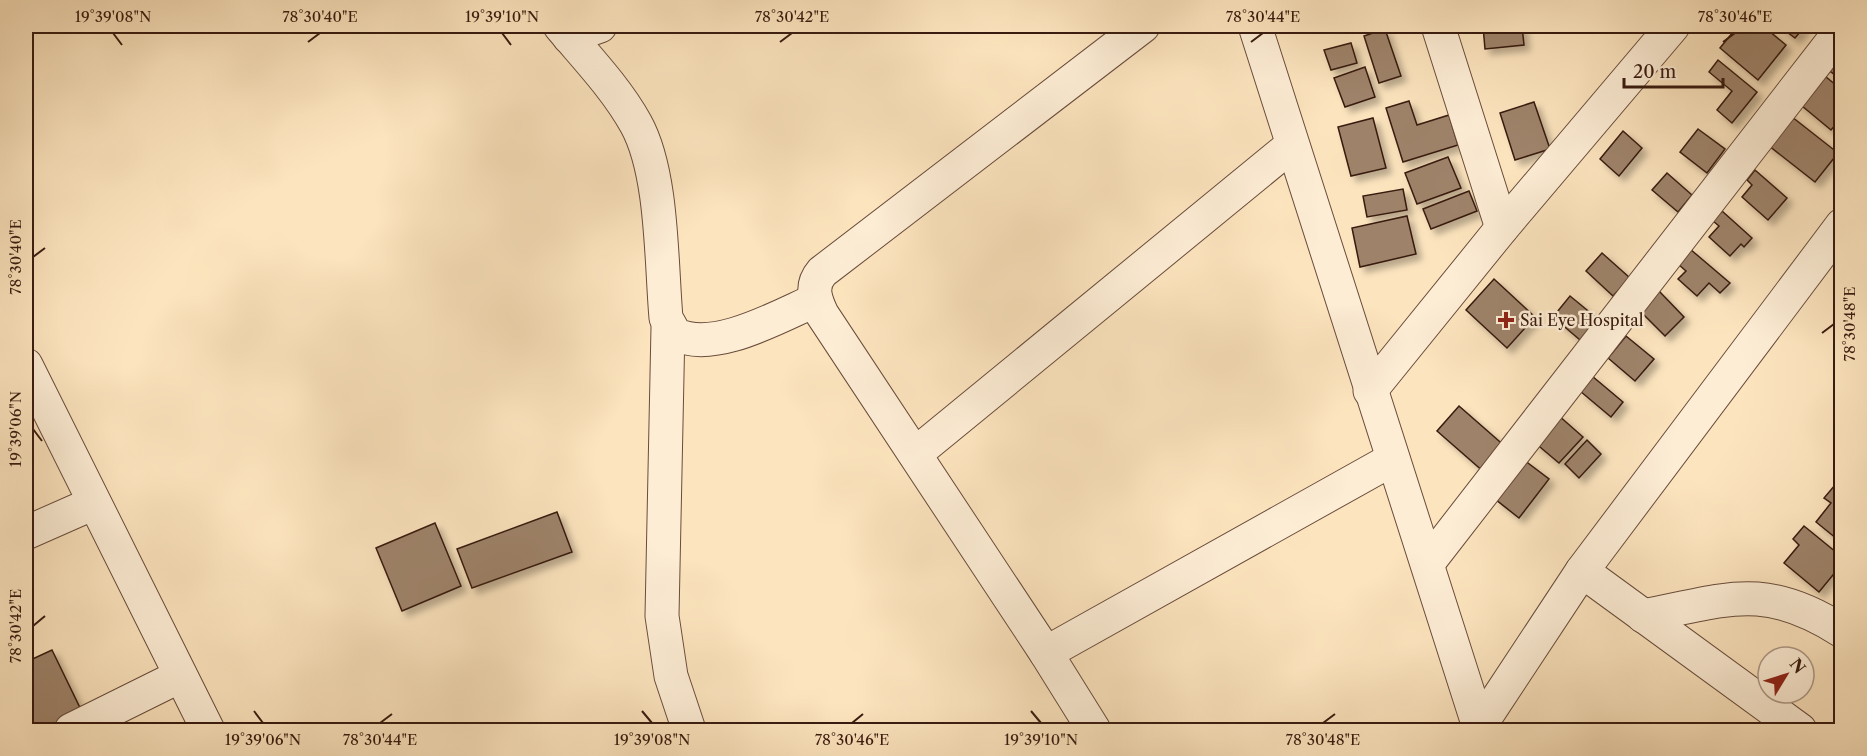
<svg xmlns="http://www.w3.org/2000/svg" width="1867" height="756" font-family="'Libre Caslon Text',serif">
	<defs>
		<filter id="shadow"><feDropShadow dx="5.5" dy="5.5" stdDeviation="3" flood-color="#0004"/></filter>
	</defs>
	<rect width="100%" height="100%" fill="#fce4be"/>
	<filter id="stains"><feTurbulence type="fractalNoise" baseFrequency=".00333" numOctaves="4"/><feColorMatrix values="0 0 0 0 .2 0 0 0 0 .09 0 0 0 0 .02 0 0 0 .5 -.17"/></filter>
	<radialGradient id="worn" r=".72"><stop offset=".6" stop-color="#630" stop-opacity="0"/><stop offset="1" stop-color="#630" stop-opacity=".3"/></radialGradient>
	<g fill="#9e836a" stroke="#381a0f" stroke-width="1.5" filter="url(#shadow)">
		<path d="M1483,26H1522L1524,45L1485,49Z"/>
		<path d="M1738,26H1763L1786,45L1758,80L1720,48Z"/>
		<path d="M1779,26H1805L1795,38Z"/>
		<path d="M1385,29L1401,76L1379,83L1364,36Z"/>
		<path d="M1842,42V80L1823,66Z"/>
		<path d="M1351,43L1357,63L1331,70L1324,50Z"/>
		<path d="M1718,60L1757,92L1732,123L1717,110L1732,91L1709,72Z"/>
		<path d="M1365,67L1375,97L1345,107L1334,78Z"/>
		<path d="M1820,72L1842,90V117L1831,130L1796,101Z"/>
		<path d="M1409,101L1417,125L1449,115L1458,145L1403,162L1386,108Z"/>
		<path d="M1534,102L1550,149L1515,160L1500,113Z"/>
		<path d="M1787,113L1838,153L1815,182L1764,142Z"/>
		<path d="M1373,118L1386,168L1351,176L1338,127Z"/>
		<path d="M1698,129L1725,149L1707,173L1680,152Z"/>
		<path d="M1623,131L1642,148L1619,176L1600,159Z"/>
		<path d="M1448,157L1461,188L1417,204L1405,173Z"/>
		<path d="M1755,170L1787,198L1768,220L1742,197L1752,185L1747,180Z"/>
		<path d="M1667,173L1692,195L1678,212L1652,190Z"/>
		<path d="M1403,189L1407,210L1367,217L1363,196Z"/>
		<path d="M1469,191L1477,211L1431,229L1423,209Z"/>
		<path d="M1722,211L1752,238L1744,247L1741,244L1730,256L1709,237L1719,226L1713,221Z"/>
		<path d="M1407,216L1416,254L1360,267L1352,228Z"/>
		<path d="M1690,249L1730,283L1720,293L1709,283L1697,296L1678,279L1686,271L1678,264Z"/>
		<path d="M1602,253L1630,278L1613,296L1586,271Z"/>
		<path d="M1494,279L1535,317L1507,348L1466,310Z"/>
		<path d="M1659,291L1684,317L1665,336L1639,310Z"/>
		<path d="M1570,296L1598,319L1580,340L1553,317Z"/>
		<path d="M1626,336L1654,359L1635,381L1608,358Z"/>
		<path d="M1592,376L1623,402L1611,417L1580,391Z"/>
		<path d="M1459,406L1507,448L1485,473L1437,431Z"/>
		<path d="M1558,415L1583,437L1559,463L1534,442Z"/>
		<path d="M1587,440L1601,454L1579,478L1565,464Z"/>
		<path d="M1524,460L1549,479L1519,518L1495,499Z"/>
		<path d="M1835,485L1842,490V543L1816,522L1831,503L1824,498Z"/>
		<path d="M557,512L572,552L472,588L457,549Z"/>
		<path d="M435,523L461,586L402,611L376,548Z"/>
		<path d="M1804,526L1842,557V564L1819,592L1784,563L1799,545L1793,539Z"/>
		<path d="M52,650L83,714L48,730H33L26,715V662Z"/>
	</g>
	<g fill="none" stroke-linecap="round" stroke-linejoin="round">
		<g stroke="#694c3b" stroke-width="35">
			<g id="minor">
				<path d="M560,26C586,57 616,88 636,124C663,173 661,261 666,318L675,334C714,354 779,316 816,300"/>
				<path d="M1255,26L1479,727"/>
				<path d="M1438,26L1502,228"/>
				<path d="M569,37L600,26"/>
				<path d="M668,327L662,616L671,676L689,730"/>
				<path d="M26,365L208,730"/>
				<path d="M1370,391L1502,228L1673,26"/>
				<path d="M915,454L1292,145"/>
				<path d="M26,533L94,503"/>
				<path d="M1428,563L1842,29"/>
				<path d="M1582,571L1800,730"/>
				<path d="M1643,616C1727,600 1764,581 1842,631"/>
				<path d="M1046,653L1393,459"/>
				<path d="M1479,727L1582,571L1842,225"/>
				<path d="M71,730L180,676"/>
				<path d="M1094,730L1046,653L822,314C815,299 810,286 822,272L1143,26"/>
			</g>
		</g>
		<use href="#minor" stroke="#fdedd5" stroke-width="33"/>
	</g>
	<path fill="none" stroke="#381a0f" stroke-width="2" d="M113,33L122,45M502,33L511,45M308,42L320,33M780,42L792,33M1251,42L1263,33M1723,42L1735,33M33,257L45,248M1822,333L1834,324M33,429L42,441M33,626L45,616M254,711L263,723M642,711L652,723M1031,711L1041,723M380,723L392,714M852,723L863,714M1323,723L1335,714"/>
	<path fill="#8f2418" stroke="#fdedd5" stroke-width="2" d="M1503 311h6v6h6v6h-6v6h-6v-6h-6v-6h6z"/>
	<g text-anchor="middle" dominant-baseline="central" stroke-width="5" stroke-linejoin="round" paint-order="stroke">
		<g font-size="16" fill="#381a0f" stroke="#fdedd5" text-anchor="start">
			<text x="1520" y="320">Sai Eye Hospital</text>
		</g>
	</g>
	<rect width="1867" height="756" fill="none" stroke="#fce4be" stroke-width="66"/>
	<g transform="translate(1786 675) rotate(52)"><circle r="28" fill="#fdedd5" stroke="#ae9986" stroke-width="1.5"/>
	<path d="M0-4.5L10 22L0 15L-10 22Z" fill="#8f2418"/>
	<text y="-9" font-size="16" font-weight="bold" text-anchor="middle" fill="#381a0f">N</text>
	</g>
	<path d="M1624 78v9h99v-9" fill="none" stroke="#381a0f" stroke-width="3"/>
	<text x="1633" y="78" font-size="18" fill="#381a0f" stroke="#fdedd5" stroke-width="4.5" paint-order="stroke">20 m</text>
	<rect x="33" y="33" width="1801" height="690" fill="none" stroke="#381a0f" stroke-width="2"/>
	<g font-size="15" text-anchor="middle" fill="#381a0f">
		<text x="113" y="22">19°39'08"N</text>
		<text x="320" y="22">78°30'40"E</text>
		<text x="502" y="22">19°39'10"N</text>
		<text x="792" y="22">78°30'42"E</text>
		<text x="1263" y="22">78°30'44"E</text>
		<text x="1735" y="22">78°30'46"E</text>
		<text transform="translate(16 257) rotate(-90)" y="5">78°30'40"E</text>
		<text transform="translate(1850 324) rotate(-90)" y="5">78°30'48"E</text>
		<text transform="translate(16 429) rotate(-90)" y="5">19°39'06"N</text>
		<text transform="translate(16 626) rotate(-90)" y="5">78°30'42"E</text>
		<text x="263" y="745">19°39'06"N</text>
		<text x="380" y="745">78°30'44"E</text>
		<text x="652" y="745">19°39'08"N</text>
		<text x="852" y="745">78°30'46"E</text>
		<text x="1041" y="745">19°39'10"N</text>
		<text x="1323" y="745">78°30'48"E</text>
	</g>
	<rect width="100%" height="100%" filter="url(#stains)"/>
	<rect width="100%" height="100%" fill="url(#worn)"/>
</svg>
